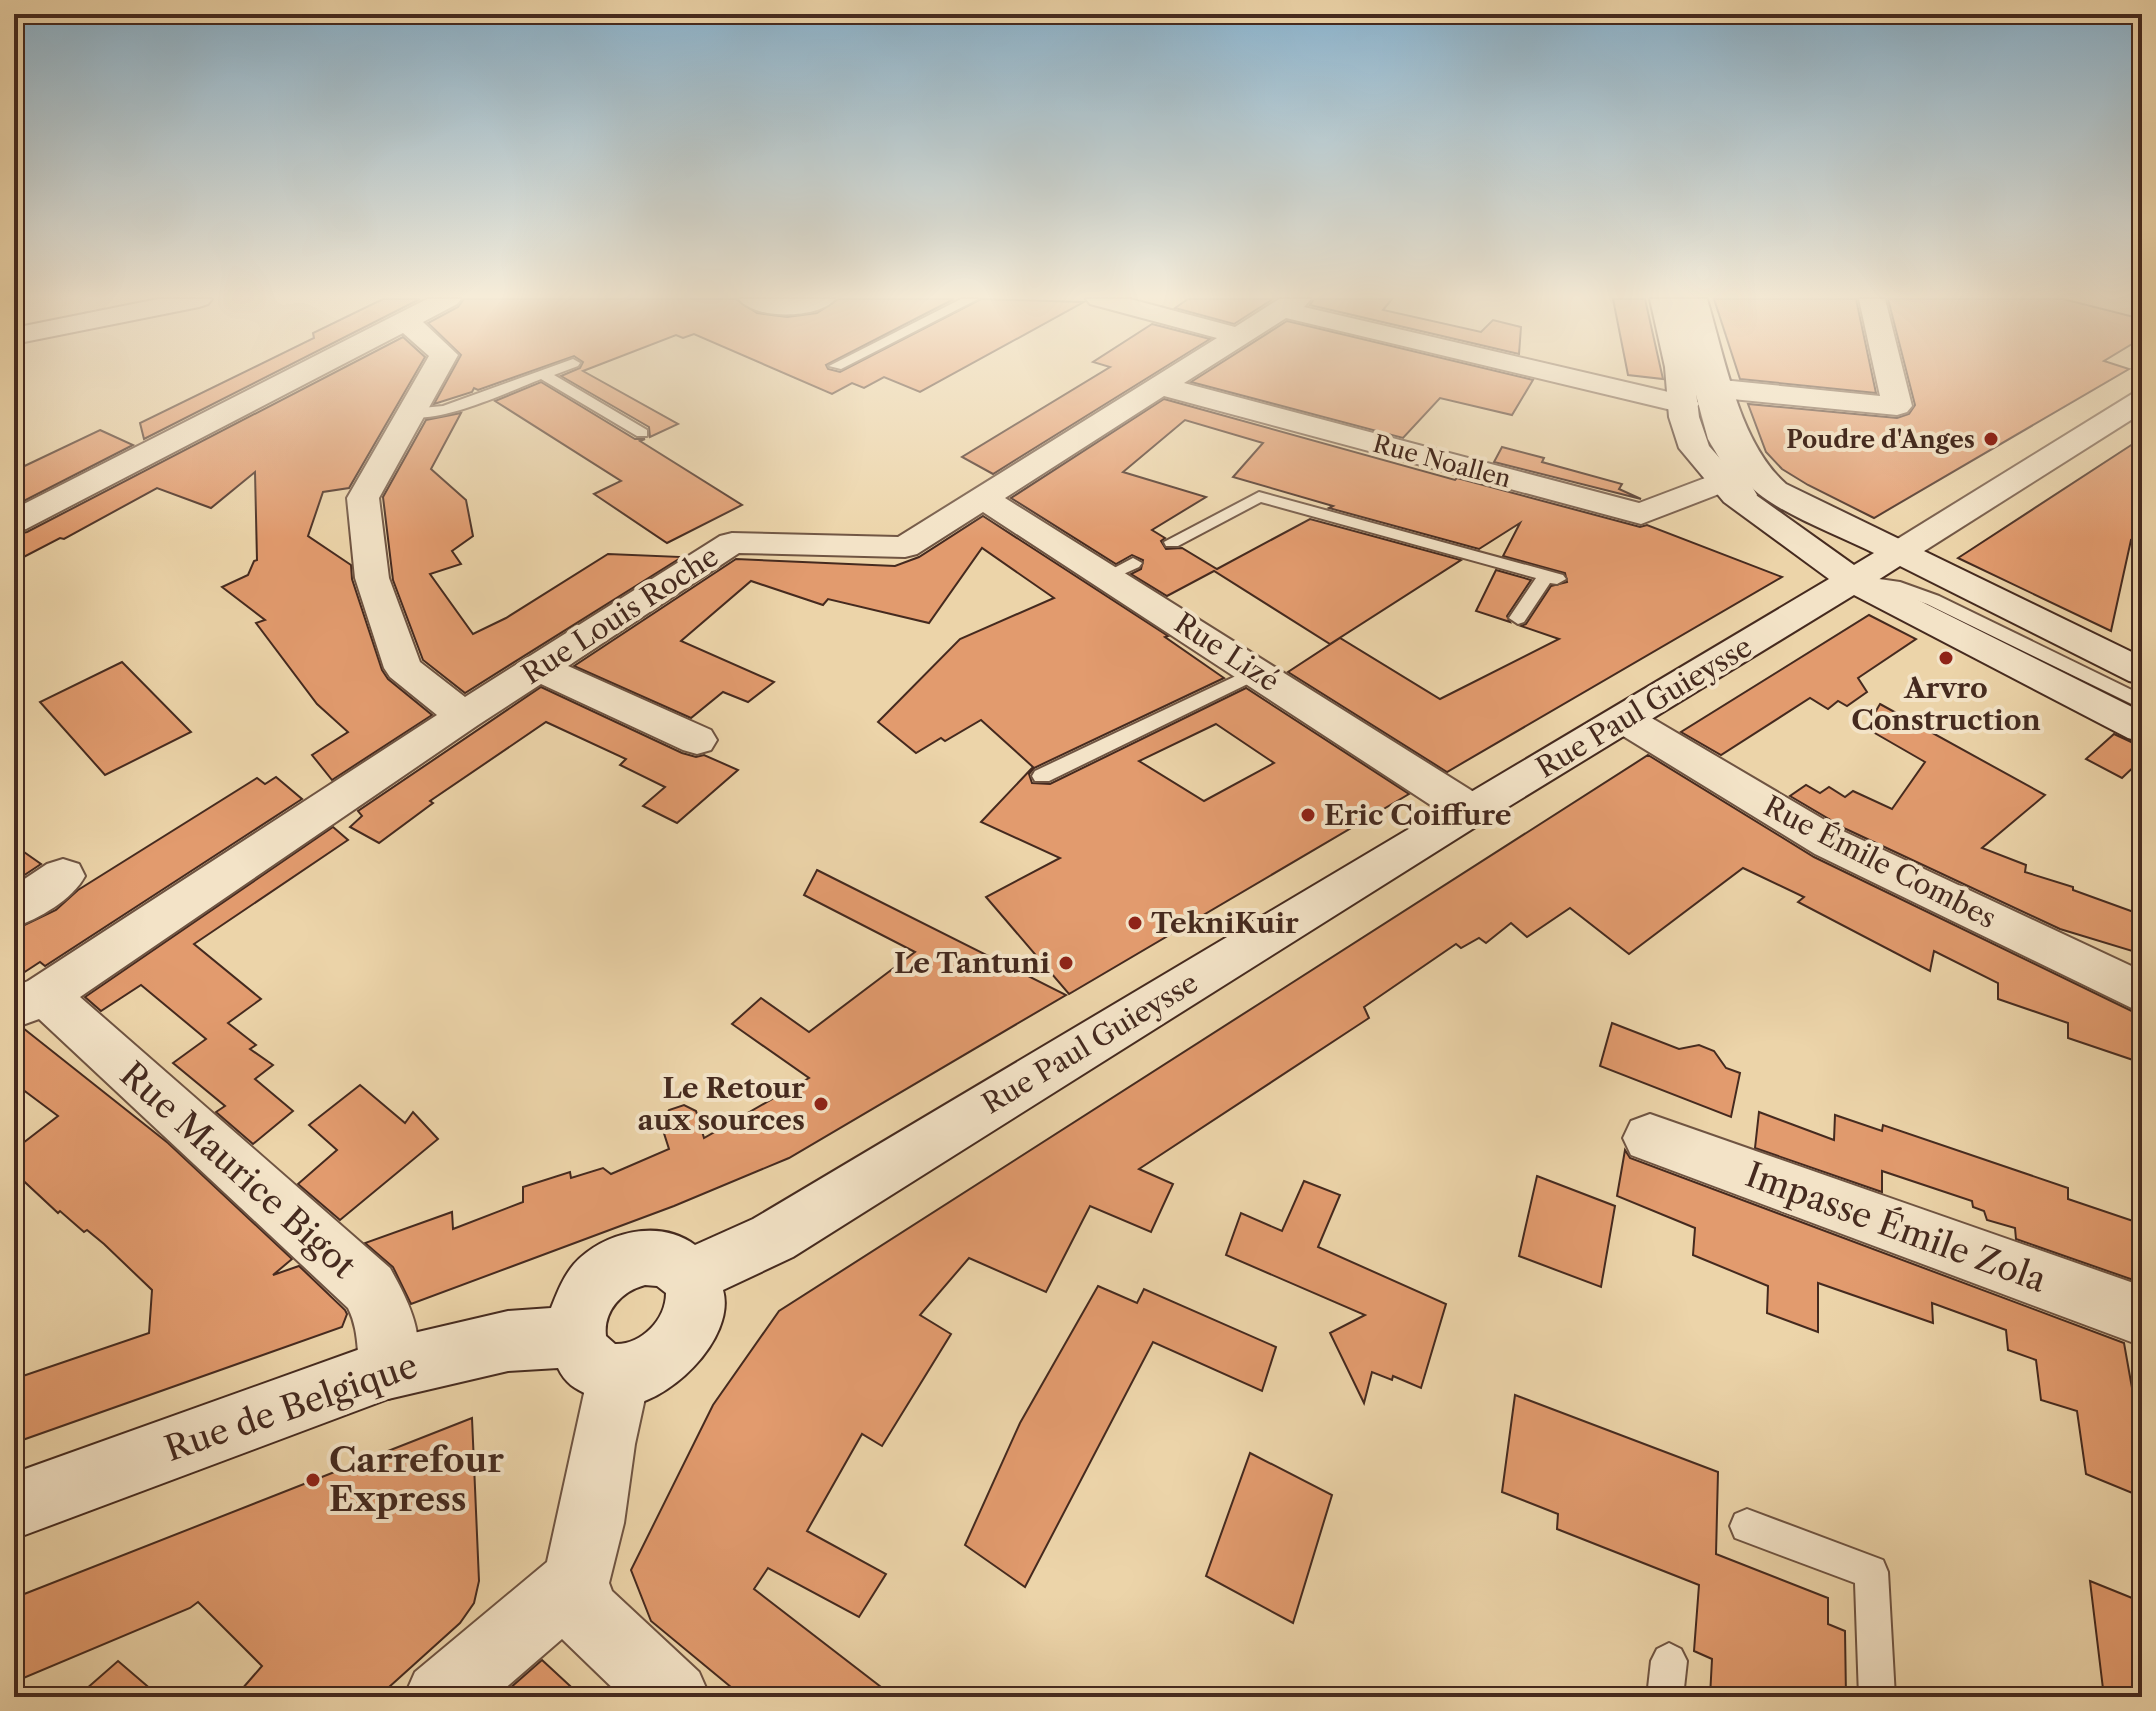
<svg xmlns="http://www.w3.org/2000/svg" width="2156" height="1711" font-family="'Libre Caslon Text',serif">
	<rect width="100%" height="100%" fill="#ecd4a9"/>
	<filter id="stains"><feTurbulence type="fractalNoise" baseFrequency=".0025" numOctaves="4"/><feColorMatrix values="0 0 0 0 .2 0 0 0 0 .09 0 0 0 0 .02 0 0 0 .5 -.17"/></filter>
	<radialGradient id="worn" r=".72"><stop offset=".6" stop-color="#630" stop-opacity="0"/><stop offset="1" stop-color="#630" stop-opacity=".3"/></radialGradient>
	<g fill="#e29b6e" stroke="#452a1f" stroke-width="2" fill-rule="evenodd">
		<path d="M383,299H420L144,439L140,423L314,338L313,333Z"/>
		<path d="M464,299H736L757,313L787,317L817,313L838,299H954L826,365L828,369L840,372L981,299L1084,302L920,392L884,377L864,388L852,383L832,394L694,334L683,338L676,335L583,371L678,424L650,437L649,427L561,376L580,368L583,362L574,356L478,390L474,388L472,392L434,404L461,355L428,323L458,307Z"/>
		<path d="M1188,299H1273L1234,324L1175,308Z"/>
		<path d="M1314,299H1392L1383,310L1481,332L1493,320L1521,327L1519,354L1310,305Z"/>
		<path d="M1613,299H1645L1663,379L1628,375Z"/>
		<path d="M1714,299H1856L1876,393L1740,379Z"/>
		<path d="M1888,299H2063L2142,319V338L2104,361L2129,369L1874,518L1808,485L1782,469L1766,452L1748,404L1897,418L1909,414L1915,405Z"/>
		<path d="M1287,321L1533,380L1512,415L1440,398L1403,438L1191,382Z"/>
		<path d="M1152,324L1210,339L993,474L962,457L1110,367L1093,362Z"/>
		<path d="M403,337L425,357L349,488L323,492L308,536L351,565L352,579L382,670L388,679L432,715L332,780L312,755L348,732L317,704L256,623L265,620L222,587L248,575L254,561L257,560L255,472L211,508L157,488L64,539L60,538L14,562V535L27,532Z"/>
		<path d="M541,382L635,439H645L640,441L742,505L667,543L594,494L621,481L495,401Z"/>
		<path d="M1164,399L1455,480L1457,478L1640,527L1647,525L1782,577L1447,772L1288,672L1340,638L1440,699L1559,639L1521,626L1526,624L1551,586L1567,582L1565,573L1503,556L1520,523L1479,549L1329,508L1333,506L1233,477L1263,443L1185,420L1123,472L1206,497L1152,530L1165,538L1161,541L1166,549L1182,548L1217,569L1310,519L1461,560L1330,644L1214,571L1167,596L1131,574L1141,569L1143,560L1132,555L1116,564L1011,498Z"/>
		<path d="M461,413L431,469L466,500L473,536L452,551L461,564L430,574L473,634L506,618L608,554L682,557L465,693L423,660L393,580L383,497L426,420Z"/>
		<path d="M100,430L133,445L14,506V471Z"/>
		<path d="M2142,438V543L2131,540L2111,631L1958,558Z"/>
		<path d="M1502,447L1544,458L1542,462L1622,484L1619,489L1641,499L1494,462Z"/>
		<path d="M983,516L1168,636L1165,637L1224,678L1034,768L1029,774L1032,783L1050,784L1246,688L1409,794L1069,994L986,897L1060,858L981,822L1033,767L981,720L945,741L941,738L916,753L878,722L960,639L1054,598L982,548L929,623L828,599L823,605L751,581L681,641L774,682L748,702L723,692L691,718L574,666L736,559L895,566L919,557ZM1216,724L1274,763L1204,801L1139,761Z"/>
		<path d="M1496,570L1531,580L1507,616L1510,622L1476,611Z"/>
		<path d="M1869,615L1916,639L1858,678L1867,692L1847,706L1838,701L1828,709L1810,698L1721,755L1681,732Z"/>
		<path d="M122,662L191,732L105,775L40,702Z"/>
		<path d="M541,687L682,753L696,757L704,755L738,770L677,823L643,806L665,787L620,765L626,759L546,722L430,801L433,803L379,843L350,827L362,816L358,811Z"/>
		<path d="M1880,704L2045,795L1982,848L2026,865L2025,872L2073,887V890L2142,915V954L2060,929L1846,829L1790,796L1806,785L1820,793L1829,787L1845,797L1853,791L1892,809L1925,762L1866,728Z"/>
		<path d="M2114,734L2142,747V759L2122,778L2086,759Z"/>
		<path d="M1648,755L1814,857L2142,1016V1063L2068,1038V1023L1998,999V983L1934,951L1930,971L1798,902L1804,897L1743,868L1629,954L1570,908L1527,937L1511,923L1486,943L1479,938L1461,948L1456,944L1364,1007L1369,1018L1139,1169L1173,1184L1151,1232L1090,1206L1046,1292L969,1258L920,1315L951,1334L882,1446L862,1434L807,1531L886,1574L859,1617L768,1568L754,1589L894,1697H743L651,1621L631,1570L713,1405L779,1311Z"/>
		<path d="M276,777L302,799L45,966L40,962L14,979V930L56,910L78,890L257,778L265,784Z"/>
		<path d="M333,827L348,840L194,944L261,999L228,1023L256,1045L250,1049L273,1065L255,1079L293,1111L253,1144L216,1112L225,1106L173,1063L206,1039L141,985L101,1011L85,997Z"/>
		<path d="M14,845L41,864L14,882Z"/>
		<path d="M817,870L1066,995L789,1158L674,1206L411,1304L393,1267L365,1243L452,1212L453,1229L523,1202V1187L570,1172L571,1178L603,1168L611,1174L669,1149L661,1124L669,1110L684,1105L696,1111L704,1138L809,1078L732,1024L761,998L809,1032L915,952L804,895Z"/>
		<path d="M1612,1023L1679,1049L1699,1045L1714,1051L1726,1068L1740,1073L1731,1117L1600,1066Z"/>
		<path d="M23,1028L168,1143L292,1259L273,1275L299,1266L345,1310L347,1314L342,1327L14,1443V1379L149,1333L152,1290L104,1244L87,1230L84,1232L60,1211L58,1213L14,1172V1150L58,1116L14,1083V1031Z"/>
		<path d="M360,1085L405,1123L413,1112L438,1139L340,1220L298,1184L337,1150L309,1125Z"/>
		<path d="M1759,1112L1834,1140L1835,1115L1882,1131L1883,1125L2068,1188V1199L2142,1224V1283L2016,1239L2015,1228L1987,1220L1984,1211L1973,1207L1972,1201L1882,1171V1192L1755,1148Z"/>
		<path d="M1625,1150L1630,1158L2124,1343L2142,1444V1497L2086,1474L2077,1411L2041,1400L2036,1360L2008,1350L2006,1330L1932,1303L1933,1323L1818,1283V1332L1767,1313L1768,1286L1693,1255L1695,1228L1617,1196Z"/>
		<path d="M1537,1176L1615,1206L1601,1287L1519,1256Z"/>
		<path d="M1304,1181L1340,1195L1318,1247L1446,1304L1421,1388L1393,1376L1392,1380L1372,1372L1364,1403L1330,1333L1365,1315L1226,1255L1241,1213L1282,1231Z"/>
		<path d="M1098,1286L1137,1303L1144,1289L1276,1347L1262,1391L1153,1342L1025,1587L965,1545L1020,1423Z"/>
		<path d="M1515,1395L1718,1472L1716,1554L1828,1598V1624L1845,1631L1846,1697H1710L1712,1659L1694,1651L1699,1585L1557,1529L1558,1514L1502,1492Z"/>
		<path d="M472,1418L479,1581L474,1603L460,1623L378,1697H235L262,1666L198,1602L190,1608L14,1682V1598Z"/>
		<path d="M1250,1453L1332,1495L1293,1623L1206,1576Z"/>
		<path d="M2090,1581L2142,1602V1697H2104Z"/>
		<path d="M542,1660L582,1697H500Z"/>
		<path d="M118,1661L160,1697H77Z"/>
	</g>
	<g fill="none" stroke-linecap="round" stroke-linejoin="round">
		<g stroke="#6f5442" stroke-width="4">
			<g id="lane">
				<path d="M961,299H978L841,369L829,366Z"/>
				<path d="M1670,299H1683L1724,439L1757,495L1755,498H1743L1708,439Z"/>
				<path d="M573,359L580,363L578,366L554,375L647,430V436H637L541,379C515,389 426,431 404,413L411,409L443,406Z"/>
				<path d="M1259,492L1563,575L1566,579L1557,584L1550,583L1524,622L1518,624L1509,618L1536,578L1261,502L1178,546H1166L1164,542Z"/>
				<path d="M1133,558L1142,563L1139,567L1108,581L1099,576Z"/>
				<path d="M1858,576L1900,582L1939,596L2142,695V709L1927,604L1891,591L1852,585L1849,581Z"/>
				<path d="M1257,666L1264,668L1266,672L1264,676L1049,781H1035L1032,776L1035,771Z"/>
				<path d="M1747,1509L1883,1560L1888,1572L1895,1697H1859L1855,1583L1735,1538L1730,1526L1735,1514Z"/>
				<path d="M1669,1643L1681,1649L1687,1661L1683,1697H1647L1651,1661L1657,1649Z"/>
			</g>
		</g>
		<g stroke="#6f5442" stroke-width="4">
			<g id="street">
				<path d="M158,299H212L208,304L199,307L14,344V328Z"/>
				<path d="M427,299H461L457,304L423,322L458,355L379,498L389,578L420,662L465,697L720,536L732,533L898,537L1217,338L1090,304L1086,299H1130L1235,327L1279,299H1311L1304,307L1694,398L1699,404L1694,410L1684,413L1286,318L1184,383L1639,503L1721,472L1732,475L1737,482L1732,489L1641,524L1164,396L1005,498L1485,799L1491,810L1485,821L1470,825L1455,821L983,512L917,554L905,557L739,553L568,666L711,730L717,740L711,750L697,754L683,750L541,684L478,725L80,997L390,1268C413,1309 429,1344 410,1391L388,1399L366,1391C354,1360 362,1336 348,1308L39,1019L14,1028V987L28,981L437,715L390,677L384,668L355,578L347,498L429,356L403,333L26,529L14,532V509Z"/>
				<path d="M739,299H835C820,319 754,320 739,299Z"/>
				<path d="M1859,299H1885L1912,406L1907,412L1897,415L1722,398L1712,395L1708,389L1712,383L1722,380L1880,396Z"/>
				<path d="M2142,391V413L1910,560L1898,563L1886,560L1881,553L1886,546L2132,394Z"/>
				<path d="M1624,706L1638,710L1845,832L2142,971V1013L1815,854L1610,728L1604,719L1610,710Z"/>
				<path d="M63,859L79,864L85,876C73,899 39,919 14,927V886L47,864Z"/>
				<path d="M1650,1114L2142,1286V1346L1631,1155L1623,1138L1631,1121Z"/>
				<path d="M619,1344L641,1353L650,1375L635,1444L624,1523L609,1583L612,1591L699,1672L710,1697H622L562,1639L495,1697H404L415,1672L547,1562L588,1375L597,1353Z"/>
			</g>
		</g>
		<g stroke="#452a1f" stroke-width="4">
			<path id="secondary" d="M1650,299H1676L1693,367L1699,417L1709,446L1746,488L1854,565L1874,553C1840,536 1792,518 1763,497C1715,463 1697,355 1681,299H1707C1725,358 1739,443 1786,484L2142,657V684L2129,681L1900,566L1878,580L2142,712V742L2128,738L1854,595L1485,821L793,1257L723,1290C737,1338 666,1408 618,1406C609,1405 598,1399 589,1395C575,1389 565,1383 558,1368L508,1371L388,1399L14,1539V1473L388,1339L508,1311L551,1308C557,1293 563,1277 574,1264C603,1232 659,1218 695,1245L753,1219L1829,579L1724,502L1679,448L1669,417L1665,367ZM645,1285L657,1286L666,1293C666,1320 641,1345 615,1344L606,1336C603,1311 622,1291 645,1285Z"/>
		</g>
		<use href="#lane" fill="#f3e3c7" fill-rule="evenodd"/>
		<use href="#street" fill="#f3e3c7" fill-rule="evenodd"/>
		<use href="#secondary" fill="#f3e3c7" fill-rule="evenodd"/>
	</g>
	<linearGradient id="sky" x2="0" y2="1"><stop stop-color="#89b5d2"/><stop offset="0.55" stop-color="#f6ecd8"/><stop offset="1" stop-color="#f6ecd8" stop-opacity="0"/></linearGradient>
	<rect width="2156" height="539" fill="url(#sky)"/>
	<g fill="#8f2418" stroke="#f3e3c7" stroke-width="3">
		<circle cx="1991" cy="439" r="8"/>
		<circle cx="1946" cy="658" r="8"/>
		<circle cx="1308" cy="815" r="8"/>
		<circle cx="1135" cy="923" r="8"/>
		<circle cx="1066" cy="963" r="8"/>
		<circle cx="821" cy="1104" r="8"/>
		<circle cx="313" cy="1480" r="8"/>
	</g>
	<g text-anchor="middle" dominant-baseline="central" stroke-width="8" stroke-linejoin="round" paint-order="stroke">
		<g font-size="24" font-weight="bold" fill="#452a1f" stroke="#f3e3c7" text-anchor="end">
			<text x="1975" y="439">Poudre d'Anges</text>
		</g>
		<g font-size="24" fill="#452a1f" stroke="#f3e3c7">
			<text transform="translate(1442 461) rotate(15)">Rue Noallen</text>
		</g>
		<g font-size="28" fill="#452a1f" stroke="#f3e3c7">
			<text transform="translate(620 615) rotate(-33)">Rue Louis Roche</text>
			<text transform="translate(1227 652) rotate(33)">Rue Lizé</text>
			<text transform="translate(1644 707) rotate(-31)">Rue Paul Guieysse</text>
			<text transform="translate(1880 862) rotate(27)">Rue Émile Combes</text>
			<text transform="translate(1090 1043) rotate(-31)">Rue Paul Guieysse</text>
		</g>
		<g font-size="28" font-weight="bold" fill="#452a1f" stroke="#f3e3c7" text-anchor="start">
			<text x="1946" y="688" text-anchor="middle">Arvro<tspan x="1946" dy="32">Construction</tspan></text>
			<text x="1324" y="815">Eric Coiffure</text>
			<text x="1151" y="923">TekniKuir</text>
			<text x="1050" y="963" text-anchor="end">Le Tantuni</text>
			<text x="805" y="1088" text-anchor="end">Le Retour<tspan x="805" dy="32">aux sources</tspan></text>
		</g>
		<g font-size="34" fill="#452a1f" stroke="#f3e3c7">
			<text transform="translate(238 1170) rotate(42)">Rue Maurice Bigot</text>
			<text transform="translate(1896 1227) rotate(20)">Impasse Émile Zola</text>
			<text transform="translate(291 1407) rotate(-19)">Rue de Belgique</text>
		</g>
		<g font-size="34" font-weight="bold" fill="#452a1f" stroke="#f3e3c7" text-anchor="start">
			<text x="329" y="1460">Carrefour<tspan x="329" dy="39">Express</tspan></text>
		</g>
	</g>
	<rect width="2156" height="1711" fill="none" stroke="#ecd4a9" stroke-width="48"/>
	<rect x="16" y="16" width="2124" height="1679" fill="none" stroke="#452a1f" stroke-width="4"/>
	<rect x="24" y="24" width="2108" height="1663" fill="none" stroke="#452a1f" stroke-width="2"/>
	<rect width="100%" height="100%" filter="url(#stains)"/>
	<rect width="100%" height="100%" fill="url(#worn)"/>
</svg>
